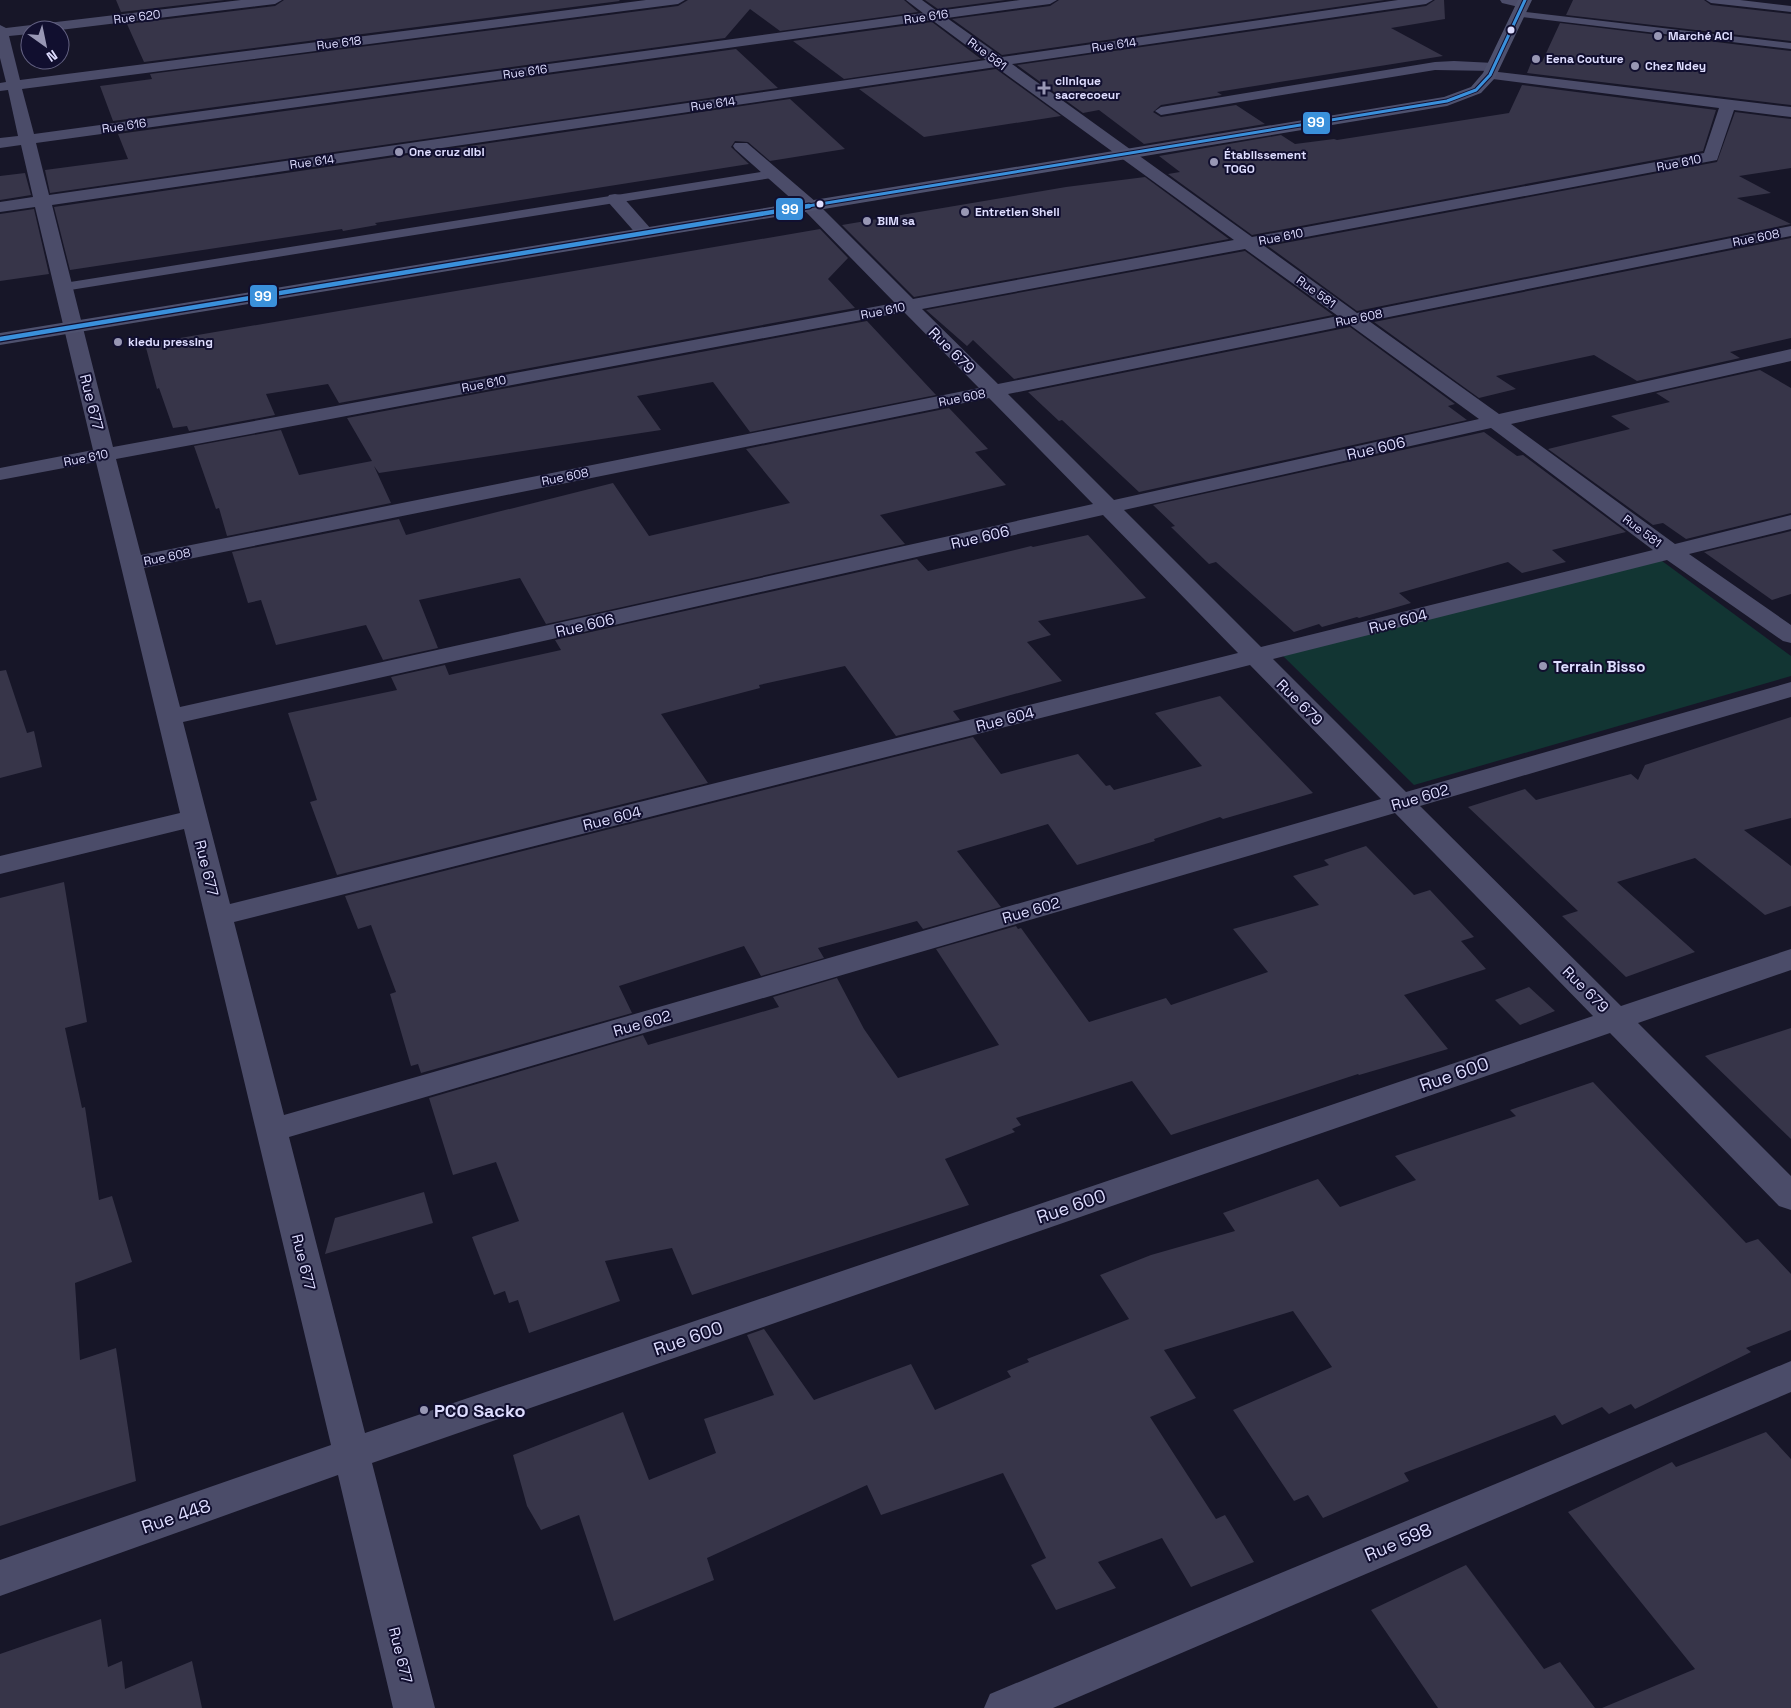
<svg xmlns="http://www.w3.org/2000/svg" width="1791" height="1708" font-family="'Space Grotesk',sans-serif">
	<rect width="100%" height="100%" fill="#171628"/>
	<path fill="#123533" d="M1658,558L1791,656V676L1414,785L1282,655Z"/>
	<g fill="#373549">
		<path d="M116,0H225L121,12Z"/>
		<path d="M284,0H619L620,1L144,62L127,24L275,6Z"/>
		<path d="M688,0H904L918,12L780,31L750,9L725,38L113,121L100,86L152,79L150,74L678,6Z"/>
		<path d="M925,0H1006L938,9Z"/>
		<path d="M1059,0H1385L1002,55L952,19L1050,6Z"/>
		<path d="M1435,0H1444L1445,19L1391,28L1443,56L1217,92L1222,95L1161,105L1153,112L1161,117L1236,105L1265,124L1144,144L1099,110L1083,113L1017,65L1426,6Z"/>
		<path d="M1573,0H1704L1711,5L1791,14V41L1566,15Z"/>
		<path d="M932,22L981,59L844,79L793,41Z"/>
		<path d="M1560,23L1791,51V105L1527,73L1533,58L1542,62Z"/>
		<path d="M736,49L778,88L50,193L45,170L128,159L118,134Z"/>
		<path d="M996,69L1061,116L924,137L859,89Z"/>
		<path d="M1522,85L1716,110L1703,151L1252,235L1168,174L1180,172L1159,156L1281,135L1295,144L1334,139L1337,140L1509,113Z"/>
		<path d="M790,99L845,149L770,161L748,142L735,141L731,147L749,164L375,223L377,225L343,231L342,229L70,270L54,207Z"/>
		<path d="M1735,112L1791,119V168L1739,176L1771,193L1737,198L1791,224L1357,311L1268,246L1717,162Z"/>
		<path d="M25,173L31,195L0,200V176Z"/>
		<path d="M1145,177L1229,239L914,297L842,225L1066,187Z"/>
		<path d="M34,209L49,274L0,281V214Z"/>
		<path d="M820,229L848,258L828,279L855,308L339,403L328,384L266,394L275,415L189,431L187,426L173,428L159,388L157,389L145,344Z"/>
		<path d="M1791,238V338L1730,352L1740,358L1637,381L1594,355L1496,376L1516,389L1479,398L1374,322Z"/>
		<path d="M1245,251L1333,315L1014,379L973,340L967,346L926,310Z"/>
		<path d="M867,321L936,395L750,432L713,382L637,396L661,430L379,473L374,466L391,503L227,536L219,508L216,509L194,446L281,430L299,475L372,461L347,418Z"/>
		<path d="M1350,327L1455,404L1448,406L1467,420L1139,492L1062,420L1059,421L1028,392Z"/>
		<path d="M1760,370L1791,388V513L1686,539L1663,523L1653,525L1548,449L1630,429L1611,416L1670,402L1656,393Z"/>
		<path d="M949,408L988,449L975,452L1006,485L880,515L905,544L546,624L520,578L419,600L438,648L383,660L366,625L276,645L261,600L248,603L232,552L399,519L406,535L613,483L649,536L790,503L746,449Z"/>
		<path d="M1484,432L1517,456L1523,455L1626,532L1552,550L1566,562L1522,573L1508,562L1399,593L1411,603L1359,618L1357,617L1322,627L1319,624L1294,632L1216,562L1209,564L1171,527L1175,526L1153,505Z"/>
		<path d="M1791,531V594L1772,600L1704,552Z"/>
		<path d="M1088,535L1146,598L1038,621L1051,635L1027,642L1062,681L953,711L960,720L896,736L845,666L759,685L760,688L661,714L708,783L337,875L310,802L317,800L288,713L397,690L391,677L445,665L449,675L498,664L561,650L555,640L917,559L928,571L1031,546L1033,547Z"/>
		<path d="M6,670L27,733L34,731L42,767L0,778V671Z"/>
		<path d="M1220,696L1313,793L1223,819L1220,817L1154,839L1155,841L1077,865L1048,824L957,851L1001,907L923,929L917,921L818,948L824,958L761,976L744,946L619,986L632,1013L421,1073L418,1064L411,1066L390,994L396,992L371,925L358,929L345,896L973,737L1001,774L1078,754L1106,786L1110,785L1114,790L1202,766L1155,713Z"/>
		<path d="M1791,717V818L1744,830L1791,866V906L1765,915L1695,858L1617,882L1695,952L1626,977L1562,916L1578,911L1468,807L1525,789L1536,800L1631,774L1638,780L1645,765Z"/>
		<path d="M1366,846L1414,895L1430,890L1474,937L1461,941L1486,969L1404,995L1448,1049L1359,1075L1358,1074L1171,1135L1132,1081L1016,1118L1021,1125L1012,1129L1015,1132L945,1159L969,1205L692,1295L672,1248L605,1261L620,1301L529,1333L518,1300L509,1303L505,1291L494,1295L472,1237L519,1221L496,1162L453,1175L429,1098L643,1035L648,1045L779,1007L773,997L837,978L864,1029L898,1078L999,1045L936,949L1016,926L1018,929L1021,928L1089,1022L1166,998L1171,1005L1268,972L1233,929L1319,905L1293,876L1329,865L1324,860Z"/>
		<path d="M64,882L87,1022L65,1028L82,1108L85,1107L99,1200L112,1196L132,1262L75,1283L80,1360L116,1348L136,1481L0,1526V898Z"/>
		<path d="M1529,987L1555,1011L1520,1025L1495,1000Z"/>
		<path d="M1791,1028V1139L1705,1056Z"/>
		<path d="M1593,1082L1746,1243L1758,1239L1791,1274V1330L1746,1348L1751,1352L1635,1409L1631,1404L1609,1414L1602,1407L1562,1425L1555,1415L1404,1473L1409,1481L1323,1518L1308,1495L1294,1501L1233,1410L1332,1367L1293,1311L1164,1350L1196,1398L1150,1417L1216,1519L1225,1515L1254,1562L1191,1587L1162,1538L1098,1562L1116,1588L1056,1610L1031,1565L1046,1558L1003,1473L881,1515L867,1485L707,1558L714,1580L614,1621L579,1515L541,1530L527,1506L513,1455L623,1412L649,1480L716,1453L704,1419L774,1395L747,1335L764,1329L814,1400L911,1364L935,1410L1011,1377L1007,1371L1029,1362L1027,1359L1129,1319L1100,1275L1151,1255L1235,1231L1223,1213L1318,1179L1340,1207L1416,1180L1395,1156L1516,1116L1510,1110Z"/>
		<path d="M424,1192L433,1223L325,1254L335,1218Z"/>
		<path d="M1766,1432L1791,1459V1708H1602L1695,1669L1568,1512L1672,1462L1676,1467Z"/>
		<path d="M1466,1565L1544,1669L1560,1662L1595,1708H1438L1371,1610Z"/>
		<path d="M101,1619L108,1667L122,1661L125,1689L192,1661L202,1708H0V1654Z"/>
	</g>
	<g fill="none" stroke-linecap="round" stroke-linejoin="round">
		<g fill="#4b4c69" fill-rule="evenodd">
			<path d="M1706,0H1740L1791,6V12L1711,3Z"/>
			<path d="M1518,11L1791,43V49L1514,16L1512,14L1514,12Z"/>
			<path d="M1454,61L1494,63L1500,67L1494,71L1435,70L1161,115L1155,111L1161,107L1435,62Z"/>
			<path d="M773,170L778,171L780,174L778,177L64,291L59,290L57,287L59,284L64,283Z"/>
		</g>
		<g fill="#4b4c69" fill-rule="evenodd">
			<path d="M241,0H282L275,4L60,30H30V34L9,36L20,80L646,0H685L678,4L22,89L34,134L923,13L906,0H922L937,11L1020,0H1057L1050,4L947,18L1002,57L1398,0H1433L1426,4L1012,64L1252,237L1704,153L1719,108L1485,78L1483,75L1485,72L1490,71L1791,107V117L1734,110L1717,160L1263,245L1357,313L1791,226V236L1369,321L1499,414L1791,349V361L1511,424L1675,544L1791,515V529L1689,554L1791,625V643L1783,641L1667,560L1273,659L1406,792L1791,682V697L1420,806L1621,1006L1791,949V970L1638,1023L1791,1176V1210L1779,1206L1610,1033L372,1463L435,1708H393L338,1475L0,1596V1560L331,1445L184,829L0,874V856L180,813L96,462L0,480V468L93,450L35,207L0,212V202L33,197L21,145L0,148V138L18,136L8,90L0,91V83L6,82L0,58V25L6,28ZM932,20L986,60L49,195L36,143ZM996,67L1234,240L913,299L816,202L747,143H735L733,146L735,149L804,210L895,303L113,447L52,205ZM1245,249L1338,316L998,384L922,309ZM904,312L979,388L141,555L116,459ZM1350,325L1479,419L1114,500L1008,394ZM989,398L1093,504L180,707L144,568ZM1491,428L1653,550L1261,647L1124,510ZM1103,515L1238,653L230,904L183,722ZM1250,665L1381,799L284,1115L234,922ZM1395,813L1593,1016L365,1433L289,1137Z"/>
			<path d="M1500,0H1523L1530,4L1523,8L1502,3Z"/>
			<path d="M615,194L621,195L651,229L654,233L651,237L645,238L639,237L609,203L607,199L609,195Z"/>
			<path d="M1791,1361V1392L1053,1708H984L990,1694Z"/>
		</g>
		<path fill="#4e516e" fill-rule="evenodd" d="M1518,0H1532L1495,78L1481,93L1447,106L0,345V333L1444,97L1471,87L1483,73Z"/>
		<g stroke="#110f2f" stroke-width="5">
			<path id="bus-1-far1" d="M802,207L1447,101L1476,90L1490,75L1525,0"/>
		</g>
		<g stroke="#110f2f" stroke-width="7">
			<path id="bus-1" d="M0,339L809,206"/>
		</g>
		<use href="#bus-1-far1" stroke="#3a90db" stroke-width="3"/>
		<use href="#bus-1" stroke="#3a90db" stroke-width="4.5"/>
	</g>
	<g fill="#deddff" stroke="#110f2f" stroke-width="2">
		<circle cx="1511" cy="30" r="4.5"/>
		<circle cx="820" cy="204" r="4.5"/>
	</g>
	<g fill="#9897b4" stroke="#110f2f" stroke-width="2">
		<circle cx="1658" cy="36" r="5"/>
		<circle cx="1536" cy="59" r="5"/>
		<circle cx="1635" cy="66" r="5"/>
		<path d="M1041.5 80.5h5v5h5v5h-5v5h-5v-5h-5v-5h5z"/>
		<circle cx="399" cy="152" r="5"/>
		<circle cx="1214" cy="162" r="5"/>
		<circle cx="965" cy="212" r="5"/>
		<circle cx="867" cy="221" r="5"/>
		<circle cx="118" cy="342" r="5"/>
		<circle cx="1543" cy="666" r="5"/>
		<circle cx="424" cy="1410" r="5"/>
	</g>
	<g text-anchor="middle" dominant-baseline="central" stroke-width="4" stroke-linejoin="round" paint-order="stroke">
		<g font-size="12" fill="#deddff" stroke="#110f2f">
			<text transform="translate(137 17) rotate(-7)">Rue 620</text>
			<text transform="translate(926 17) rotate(-8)">Rue 616</text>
			<text transform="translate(339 43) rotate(-7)">Rue 618</text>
			<text transform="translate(1114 45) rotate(-8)">Rue 614</text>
			<text transform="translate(987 54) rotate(37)">Rue 581</text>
			<text transform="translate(525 72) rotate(-8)">Rue 616</text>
			<text transform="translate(713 104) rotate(-8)">Rue 614</text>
			<text transform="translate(124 126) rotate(-8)">Rue 616</text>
			<text transform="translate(312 162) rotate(-8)">Rue 614</text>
			<text transform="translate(1679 163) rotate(-11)">Rue 610</text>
			<text transform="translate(1281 237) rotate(-11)">Rue 610</text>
			<text transform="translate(1756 238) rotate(-11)">Rue 608</text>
			<text transform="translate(1316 292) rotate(36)">Rue 581</text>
			<text transform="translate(883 311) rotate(-11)">Rue 610</text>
			<text transform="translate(1359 318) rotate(-11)">Rue 608</text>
			<text transform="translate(484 384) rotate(-11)">Rue 610</text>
			<text transform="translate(962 398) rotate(-11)">Rue 608</text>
			<text transform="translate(86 458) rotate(-11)">Rue 610</text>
			<text transform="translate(565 477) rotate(-11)">Rue 608</text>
			<text transform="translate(1642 531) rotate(37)">Rue 581</text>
			<text transform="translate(167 557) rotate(-11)">Rue 608</text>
		</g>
		<g font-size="12" font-weight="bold" fill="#deddff" stroke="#110f2f" text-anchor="start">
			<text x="1668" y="36">Marché ACI</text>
			<text x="1546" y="59">Eena Couture</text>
			<text x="1645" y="66">Chez Ndey</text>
			<text x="1055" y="81">clinique<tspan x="1055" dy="14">sacrecoeur</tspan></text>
			<text x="409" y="152">One cruz dibi</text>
			<text x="1224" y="155">Établissement<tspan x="1224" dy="14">TOGO</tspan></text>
			<text x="975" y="212">Entretien Shell</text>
			<text x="877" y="221">BIM sa</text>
			<text x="128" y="342">kledu pressing</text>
		</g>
		<g font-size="15" fill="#deddff" stroke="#110f2f">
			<text transform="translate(952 350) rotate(45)">Rue 679</text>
			<text transform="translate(92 402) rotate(76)">Rue 677</text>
			<text transform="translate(1376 448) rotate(-13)">Rue 606</text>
			<text transform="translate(980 537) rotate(-13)">Rue 606</text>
			<text transform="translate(1398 621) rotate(-14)">Rue 604</text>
			<text transform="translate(585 625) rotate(-13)">Rue 606</text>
			<text transform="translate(1300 702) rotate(45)">Rue 679</text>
			<text transform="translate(1005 719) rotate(-14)">Rue 604</text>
			<text transform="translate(1420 797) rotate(-16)">Rue 602</text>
			<text transform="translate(612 818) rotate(-14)">Rue 604</text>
			<text transform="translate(207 868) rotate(76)">Rue 677</text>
			<text transform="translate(1031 910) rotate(-16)">Rue 602</text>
			<text transform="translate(1586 989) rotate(45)">Rue 679</text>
			<text transform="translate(642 1023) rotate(-16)">Rue 602</text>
			<text transform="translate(304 1262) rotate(76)">Rue 677</text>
			<text transform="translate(401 1655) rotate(76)">Rue 677</text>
		</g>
		<g font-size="15" font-weight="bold" fill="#deddff" stroke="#110f2f" text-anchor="start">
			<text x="1553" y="666">Terrain Bisso</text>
		</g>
		<g font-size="18" fill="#deddff" stroke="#110f2f">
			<text transform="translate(1454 1074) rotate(-19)">Rue 600</text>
			<text transform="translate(1071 1206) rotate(-19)">Rue 600</text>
			<text transform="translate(688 1338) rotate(-19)">Rue 600</text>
			<text transform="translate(176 1516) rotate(-19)">Rue 448</text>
			<text transform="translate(1398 1542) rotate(-23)">Rue 598</text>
		</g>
		<g font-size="18" font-weight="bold" fill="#deddff" stroke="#110f2f" text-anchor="start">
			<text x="434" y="1410">PCO Sacko</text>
		</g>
	</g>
	<g stroke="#110f2f" stroke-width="2">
		<rect x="1302" y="111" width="29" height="24" rx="5" fill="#3a90db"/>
		<rect x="775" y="197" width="29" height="24" rx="5" fill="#3a90db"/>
		<rect x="249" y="284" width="29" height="24" rx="5" fill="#3a90db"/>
	</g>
	<g font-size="14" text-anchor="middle" font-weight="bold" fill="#fff">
		<text x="1316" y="127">99</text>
		<text x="790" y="214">99</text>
		<text x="263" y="301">99</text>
	</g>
	<g transform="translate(45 45) rotate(147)"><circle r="24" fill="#110f2f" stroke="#636182"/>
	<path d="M0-4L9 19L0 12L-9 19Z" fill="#9897b4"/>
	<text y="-8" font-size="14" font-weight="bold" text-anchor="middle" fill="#deddff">N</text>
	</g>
</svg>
